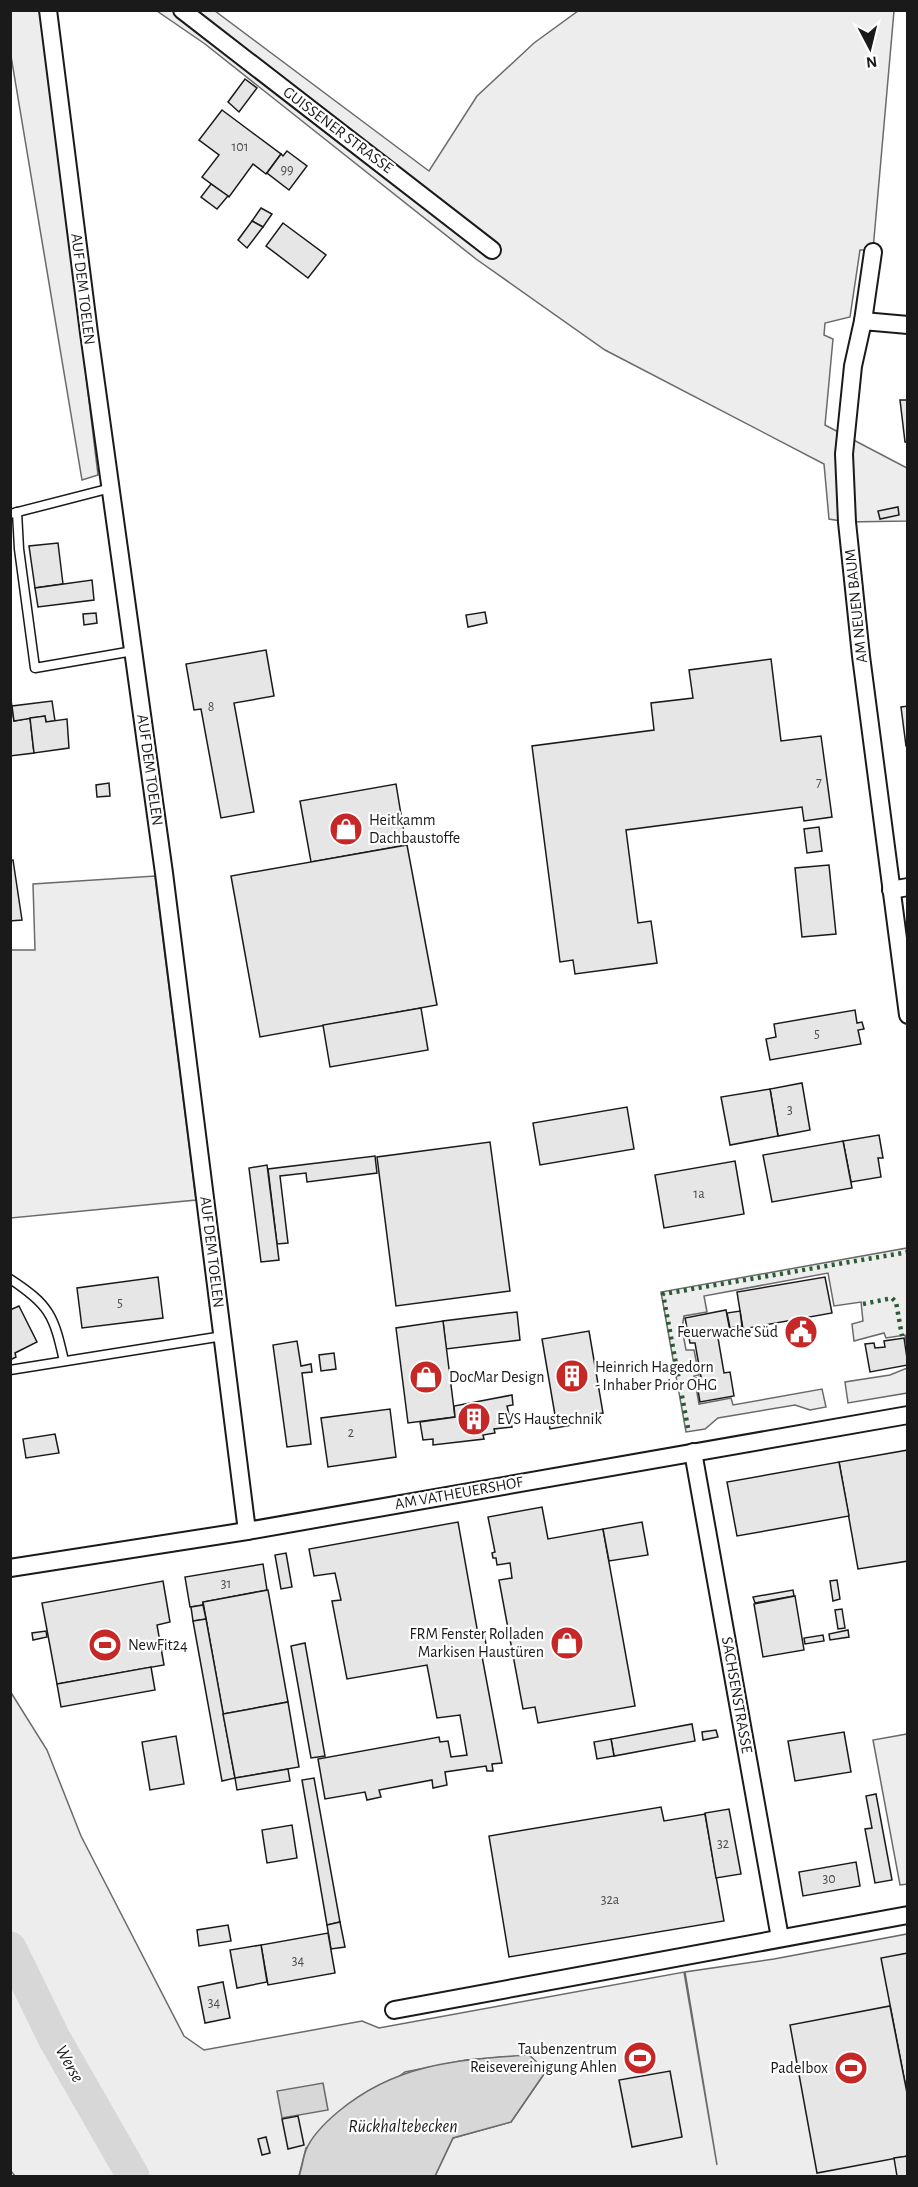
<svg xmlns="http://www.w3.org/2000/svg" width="918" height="2187" font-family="'Alegreya Sans',sans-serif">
	<rect width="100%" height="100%" fill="#fff"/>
	<g fill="#ededed" stroke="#6a6a6a" stroke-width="1.5">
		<path d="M10,11H42L98,475L82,480L11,56Z"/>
		<path d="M157,11H215L429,171L477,96L534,43L578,11H894L873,250H860L850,317L825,323L824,335L833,339L825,425L907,468V521L847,522L829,519L824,464L605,350L476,259L205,44Z"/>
		<path d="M155,876L196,1200L11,1218V950H35L33,884Z"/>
		<path d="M907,1248V1349L905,1335L886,1338L884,1333L854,1341L852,1324L863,1321L861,1302L834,1306L828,1273L704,1296L707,1312L684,1316L682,1328L686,1350H694L699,1375L694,1376L699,1404L731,1398L733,1405L822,1389L826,1407L810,1410L795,1405L718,1418L705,1429L686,1432L661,1292Z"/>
		<path d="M907,1368V1393L848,1403L845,1382L890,1375Z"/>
		<path d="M10,1691L47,1750L81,1836L184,2036L204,2050L362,2021L379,2028L684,1972L717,2165L685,1972L774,1959L907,1934V2176H435L453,2138L511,2122L546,2071L529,2055L466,2060L405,2072L306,2148L299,2176H15L10,2170Z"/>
		<path d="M907,1734L908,1884L900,1885L873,1740Z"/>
	</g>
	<g fill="#d7d7d7" stroke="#6a6a6a" stroke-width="1.5">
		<path d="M529,2055L546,2071L511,2122L453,2138L435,2176H299C302,2168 303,2158 306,2150C312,2135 327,2121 339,2111C397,2063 457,2060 529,2055Z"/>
		<path d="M323,2083L328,2110L282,2118L277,2091Z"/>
	</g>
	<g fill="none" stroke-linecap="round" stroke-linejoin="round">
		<path stroke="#d7d7d7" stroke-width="33" d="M10,1948L54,2038L133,2176"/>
	</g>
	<g fill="#e6e6e6" stroke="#1a1a1a" stroke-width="1.5">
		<path d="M245,79L257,88L239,112L228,102Z"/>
		<path d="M222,110L281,154L266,174L253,164L229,197L202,177L219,155L199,140Z"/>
		<path d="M287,151L307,166L289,190L267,173L281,154L283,156Z"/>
		<path d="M211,184L228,196L217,209L201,197Z"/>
		<path d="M261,208L272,214L263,227L252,221Z"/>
		<path d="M252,221L263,227L247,248L238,240Z"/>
		<path d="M283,223L326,255L308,278L266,246Z"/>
		<path d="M900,400H908V442H905Z"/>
		<path d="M898,507L899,515L880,519L878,511Z"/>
		<path d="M58,543L63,584L35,588L29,546Z"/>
		<path d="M92,580L94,600L38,607L35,588Z"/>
		<path d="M485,612L487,623L468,627L466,615Z"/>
		<path d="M96,613L97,623L84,625L83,614Z"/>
		<path d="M266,650L274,696L234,703L254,812L221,818L201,709L194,710L186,664Z"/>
		<path d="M771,659L781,741L821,736L832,817L804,821L802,807L626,830L638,923L651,921L657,963L575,974L573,960L560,962L532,746L654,730L651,703L693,698L689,670Z"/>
		<path d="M10,693L14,721L30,718L34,753L10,756Z"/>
		<path d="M52,701L55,721L46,722L45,716L14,721L12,706Z"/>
		<path d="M908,706V746H906L901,707Z"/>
		<path d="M45,716L46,722L67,719L69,748L34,753L30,718Z"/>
		<path d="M109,783L110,796L97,797L96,785Z"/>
		<path d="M396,784L406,845L311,862L300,801Z"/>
		<path d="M819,827L822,851L807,853L804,829Z"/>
		<path d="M407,845L437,1005L260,1037L231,876Z"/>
		<path d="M13,860L22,920L10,921V861Z"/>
		<path d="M829,865L836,934L802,937L795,868Z"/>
		<path d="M421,1008L428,1050L330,1067L323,1025Z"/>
		<path d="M855,1010L857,1023L862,1022L864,1029L858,1030L861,1044L770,1060L766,1039L776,1037L774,1024Z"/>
		<path d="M802,1083L810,1130L778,1136L770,1089Z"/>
		<path d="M770,1089L778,1136L730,1145L721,1097Z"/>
		<path d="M627,1107L634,1149L540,1165L533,1123Z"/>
		<path d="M879,1135L883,1158H878L881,1177L851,1182L843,1141Z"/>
		<path d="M843,1141L852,1188L772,1202L763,1155Z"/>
		<path d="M490,1142L510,1291L396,1306L377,1157Z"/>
		<path d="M375,1156L377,1173L307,1182L306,1173L280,1176L288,1243L277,1244L268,1169Z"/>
		<path d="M735,1161L744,1214L664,1228L655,1175Z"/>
		<path d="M267,1165L279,1260L261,1262L249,1168Z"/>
		<path d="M158,1277L163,1318L82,1328L77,1288Z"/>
		<path d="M825,1277L832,1313L743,1329L737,1292Z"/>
		<path d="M19,1306L37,1342L15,1353L16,1357L10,1360V1310Z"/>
		<path d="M726,1310L731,1336L718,1338L724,1373L730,1372L734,1396L700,1402L696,1378L701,1377L695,1343H690L685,1318Z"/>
		<path d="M740,1311L742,1326L730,1328L727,1313Z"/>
		<path d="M517,1312L520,1340L446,1349L443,1321Z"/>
		<path d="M443,1321L455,1417L408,1423L396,1328Z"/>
		<path d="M589,1331L603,1413L583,1416L584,1423L550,1429L548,1417L555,1415L542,1339Z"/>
		<path d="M904,1338L908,1365L870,1372L865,1344L874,1343L875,1348L885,1347L884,1341Z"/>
		<path d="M297,1341L301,1366L311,1364L312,1372L302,1373L311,1444L287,1447L273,1345Z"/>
		<path d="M334,1353L336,1369L321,1371L319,1355Z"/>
		<path d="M512,1395L513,1405L507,1406L512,1427L494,1429L495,1433L483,1435L484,1439L433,1445V1439L423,1440L420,1422L455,1417L454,1406Z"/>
		<path d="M390,1409L396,1457L328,1467L321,1418Z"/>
		<path d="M55,1434L59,1453L26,1458L23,1439Z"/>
		<path d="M908,1450V1561L858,1569L839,1462Z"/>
		<path d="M839,1462L849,1516L737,1536L727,1482Z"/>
		<path d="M542,1507L548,1539L603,1529L635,1706L538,1723L535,1707L523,1709L499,1580L512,1578L510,1563L497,1565L496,1558H493L492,1553L495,1552L488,1517Z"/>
		<path d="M458,1522L478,1634L484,1633L487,1650L481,1651L502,1763L492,1764L493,1771H487L486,1766L445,1772L447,1785L433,1788L432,1780L379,1790L381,1797L367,1800L365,1792L325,1799L318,1759L439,1737L440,1742L448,1741L451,1757L467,1755L460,1715L437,1718L427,1665L347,1679L332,1601L341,1600L335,1573L314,1576L309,1549Z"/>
		<path d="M642,1522L648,1555L609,1561L603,1529Z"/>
		<path d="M286,1553L292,1587L281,1589L275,1555Z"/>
		<path d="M263,1564L267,1590L203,1602V1605L190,1607L185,1577Z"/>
		<path d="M837,1580L840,1599L833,1601L830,1581Z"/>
		<path d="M163,1581L170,1622L157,1625L164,1665L57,1684L42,1603Z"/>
		<path d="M268,1590L288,1702L223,1714L203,1602Z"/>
		<path d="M793,1590L794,1596L755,1603L753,1597Z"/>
		<path d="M795,1596L804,1650L763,1657L754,1604Z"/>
		<path d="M203,1605L206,1619L193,1621L191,1607Z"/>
		<path d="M842,1609L845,1628L838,1629L835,1610Z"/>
		<path d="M206,1619L235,1778L222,1781L193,1621Z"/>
		<path d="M848,1630L849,1637L830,1640L829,1634Z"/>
		<path d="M46,1631L47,1637L33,1640L32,1633Z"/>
		<path d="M823,1635L824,1641L805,1644L804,1638Z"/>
		<path d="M305,1643L325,1756L311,1758L291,1646Z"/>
		<path d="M151,1667L155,1690L61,1707L57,1684Z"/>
		<path d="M288,1702L299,1767L235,1778L223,1714Z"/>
		<path d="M692,1724L695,1741L614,1756L611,1739Z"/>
		<path d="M716,1730L718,1737L703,1740L702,1732Z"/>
		<path d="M844,1732L851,1772L795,1781L788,1741Z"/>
		<path d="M176,1736L184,1784L150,1790L142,1742Z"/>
		<path d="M611,1739L614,1756L597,1759L594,1742Z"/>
		<path d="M288,1769L290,1781L237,1790L235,1778Z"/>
		<path d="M314,1778L340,1922L327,1925L302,1780Z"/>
		<path d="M876,1794L892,1880L875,1883L865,1829L872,1828L866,1796Z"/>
		<path d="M661,1807L664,1821L705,1814L724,1921L509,1957L489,1836Z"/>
		<path d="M729,1809L741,1874L716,1878L705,1813Z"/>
		<path d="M292,1825L297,1858L267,1863L262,1830Z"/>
		<path d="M856,1862L860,1886L803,1896L799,1872Z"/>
		<path d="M340,1922L345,1947L331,1949L327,1925Z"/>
		<path d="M228,1925L231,1941L199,1946L197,1930Z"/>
		<path d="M328,1933L335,1973L268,1985L261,1945Z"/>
		<path d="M261,1945L267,1982L237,1988L230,1950Z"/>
		<path d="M908,1953V2098L881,1958Z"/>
		<path d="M223,1982L230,2018L205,2023L198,1987Z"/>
		<path d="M890,2006L908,2098V2156L817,2173L790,2025Z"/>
		<path d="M670,2071L682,2137L632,2147L619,2080Z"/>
		<path d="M298,2116L304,2145L288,2149L282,2119Z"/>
		<path d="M266,2137L270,2153L262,2155L258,2139Z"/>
		<path d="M908,2156V2176H897L894,2158Z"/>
	</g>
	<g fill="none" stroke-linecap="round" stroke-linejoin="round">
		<g stroke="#1a1a1a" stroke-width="11">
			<g id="service">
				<path d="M17,512L19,549L35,668L133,651"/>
				<path d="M10,514L111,488"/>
				<path d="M10,1279C50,1305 54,1316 64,1361"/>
				<path d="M10,1370L223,1336"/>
			</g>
		</g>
		<g stroke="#1a1a1a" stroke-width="20">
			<g id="minor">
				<path d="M48,10L89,333L164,873L247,1531"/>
				<path d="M182,10L492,250"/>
				<path d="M863,321L873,252"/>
				<path d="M908,325L863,321L853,366L844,454L847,522L861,656L908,1015"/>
				<path d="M891,890L908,887"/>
				<path d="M693,1452L780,1938"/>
				<path d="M10,1568L247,1531L908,1415"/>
				<path d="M394,2010L908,1915"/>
			</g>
		</g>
		<use href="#service" stroke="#fff" stroke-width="8"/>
		<use href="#minor" stroke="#fff" stroke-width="16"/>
		<g stroke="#2b5a34" stroke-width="4.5" stroke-dasharray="3 4.5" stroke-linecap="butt">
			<path d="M863,1304L892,1298L896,1302L902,1336"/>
			<path d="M688,1428L663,1294L908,1252"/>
		</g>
	</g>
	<defs>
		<g id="shop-disc" transform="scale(1.725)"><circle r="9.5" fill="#c62828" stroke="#fff"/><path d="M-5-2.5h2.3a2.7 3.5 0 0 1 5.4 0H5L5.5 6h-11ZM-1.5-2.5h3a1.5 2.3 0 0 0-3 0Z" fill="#fff"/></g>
		<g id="civic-disc" transform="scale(1.725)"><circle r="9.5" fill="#c62828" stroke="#fff"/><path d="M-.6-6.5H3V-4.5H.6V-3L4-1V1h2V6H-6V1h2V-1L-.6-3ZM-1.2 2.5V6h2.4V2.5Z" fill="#fff"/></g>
		<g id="building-disc" transform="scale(1.725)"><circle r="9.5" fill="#c62828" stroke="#fff"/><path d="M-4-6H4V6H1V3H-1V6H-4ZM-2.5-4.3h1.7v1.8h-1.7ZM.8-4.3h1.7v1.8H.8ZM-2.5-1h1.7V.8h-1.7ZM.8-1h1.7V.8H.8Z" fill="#fff"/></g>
		<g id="stadium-disc" transform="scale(1.725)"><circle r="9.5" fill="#c62828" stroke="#fff"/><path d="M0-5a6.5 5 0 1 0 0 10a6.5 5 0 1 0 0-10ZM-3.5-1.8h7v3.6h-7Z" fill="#fff"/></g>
	</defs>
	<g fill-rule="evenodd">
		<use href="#shop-disc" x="346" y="829"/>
		<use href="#civic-disc" x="801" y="1332"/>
		<use href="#building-disc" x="572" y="1376"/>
		<use href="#shop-disc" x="426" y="1377"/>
		<use href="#building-disc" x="474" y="1419"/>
		<use href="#shop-disc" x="567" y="1643"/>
		<use href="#stadium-disc" x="105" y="1645"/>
		<use href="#stadium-disc" x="640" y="2058"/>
		<use href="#stadium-disc" x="851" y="2068"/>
	</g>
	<g text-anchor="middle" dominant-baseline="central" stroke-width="4.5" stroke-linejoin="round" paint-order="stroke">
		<g font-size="14" fill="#4d4d4d">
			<text x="240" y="147">101</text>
			<text x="287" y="170">99</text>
			<text x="211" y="707">8</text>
			<text x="819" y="782">7</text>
			<text x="817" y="1034">5</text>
			<text x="790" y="1110">3</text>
			<text x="699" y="1194">1a</text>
			<text x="120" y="1303">5</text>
			<text x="351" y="1433">2</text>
			<text x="226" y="1584">31</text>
			<text x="723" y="1844">32</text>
			<text x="829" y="1879">30</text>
			<text x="610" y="1900">32a</text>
			<text x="298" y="1961">34</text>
			<text x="214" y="2003">34</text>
		</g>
		<g font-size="16" fill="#1a1a1a" stroke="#fff">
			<text transform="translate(338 130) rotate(37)">GUISSENER STRASSE</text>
			<text transform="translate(83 289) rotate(83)">AUF DEM TOELEN</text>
			<text transform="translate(856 606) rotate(-96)">AM NEUEN BAUM</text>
			<text transform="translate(150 770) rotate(82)">AUF DEM TOELEN</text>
			<text transform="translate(212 1252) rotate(83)">AUF DEM TOELEN</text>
			<text transform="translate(459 1493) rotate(-10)">AM VATHEUERSHOF</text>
			<text transform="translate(737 1695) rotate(80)">SACHSENSTRASSE</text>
		</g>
		<g font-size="16" fill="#1a1a1a" stroke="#fff" text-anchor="start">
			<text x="369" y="820">Heitkamm<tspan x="369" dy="18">Dachbaustoffe</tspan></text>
			<text x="778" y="1332" text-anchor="end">Feuerwache Süd</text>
			<text x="595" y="1367">Heinrich Hagedorn<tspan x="595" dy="18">- Inhaber Prior OHG</tspan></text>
			<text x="449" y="1377">DocMar Design</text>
			<text x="497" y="1419">EVS Haustechnik</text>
			<text x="544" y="1634" text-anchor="end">FRM Fenster Rolladen<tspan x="544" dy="18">Markisen Haustüren</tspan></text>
			<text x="128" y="1645">NewFit24</text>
			<text x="617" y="2049" text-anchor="end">Taubenzentrum<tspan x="617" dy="18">Reisevereinigung Ahlen</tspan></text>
			<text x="828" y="2068" text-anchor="end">Padelbox</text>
		</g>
		<g font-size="18" font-style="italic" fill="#1a1a1a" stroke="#fff">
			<text transform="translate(69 2064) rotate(61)">Werse</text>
			<text x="403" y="2127">Rückhaltebecken</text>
		</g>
	</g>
	<rect width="918" height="2187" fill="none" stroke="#1a1a1a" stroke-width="24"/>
	<g transform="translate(870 48) rotate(173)" stroke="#ffffff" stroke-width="4.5" paint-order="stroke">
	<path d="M0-4.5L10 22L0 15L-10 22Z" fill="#1a1a1a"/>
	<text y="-9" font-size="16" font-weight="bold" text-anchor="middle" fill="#1a1a1a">N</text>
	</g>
</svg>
